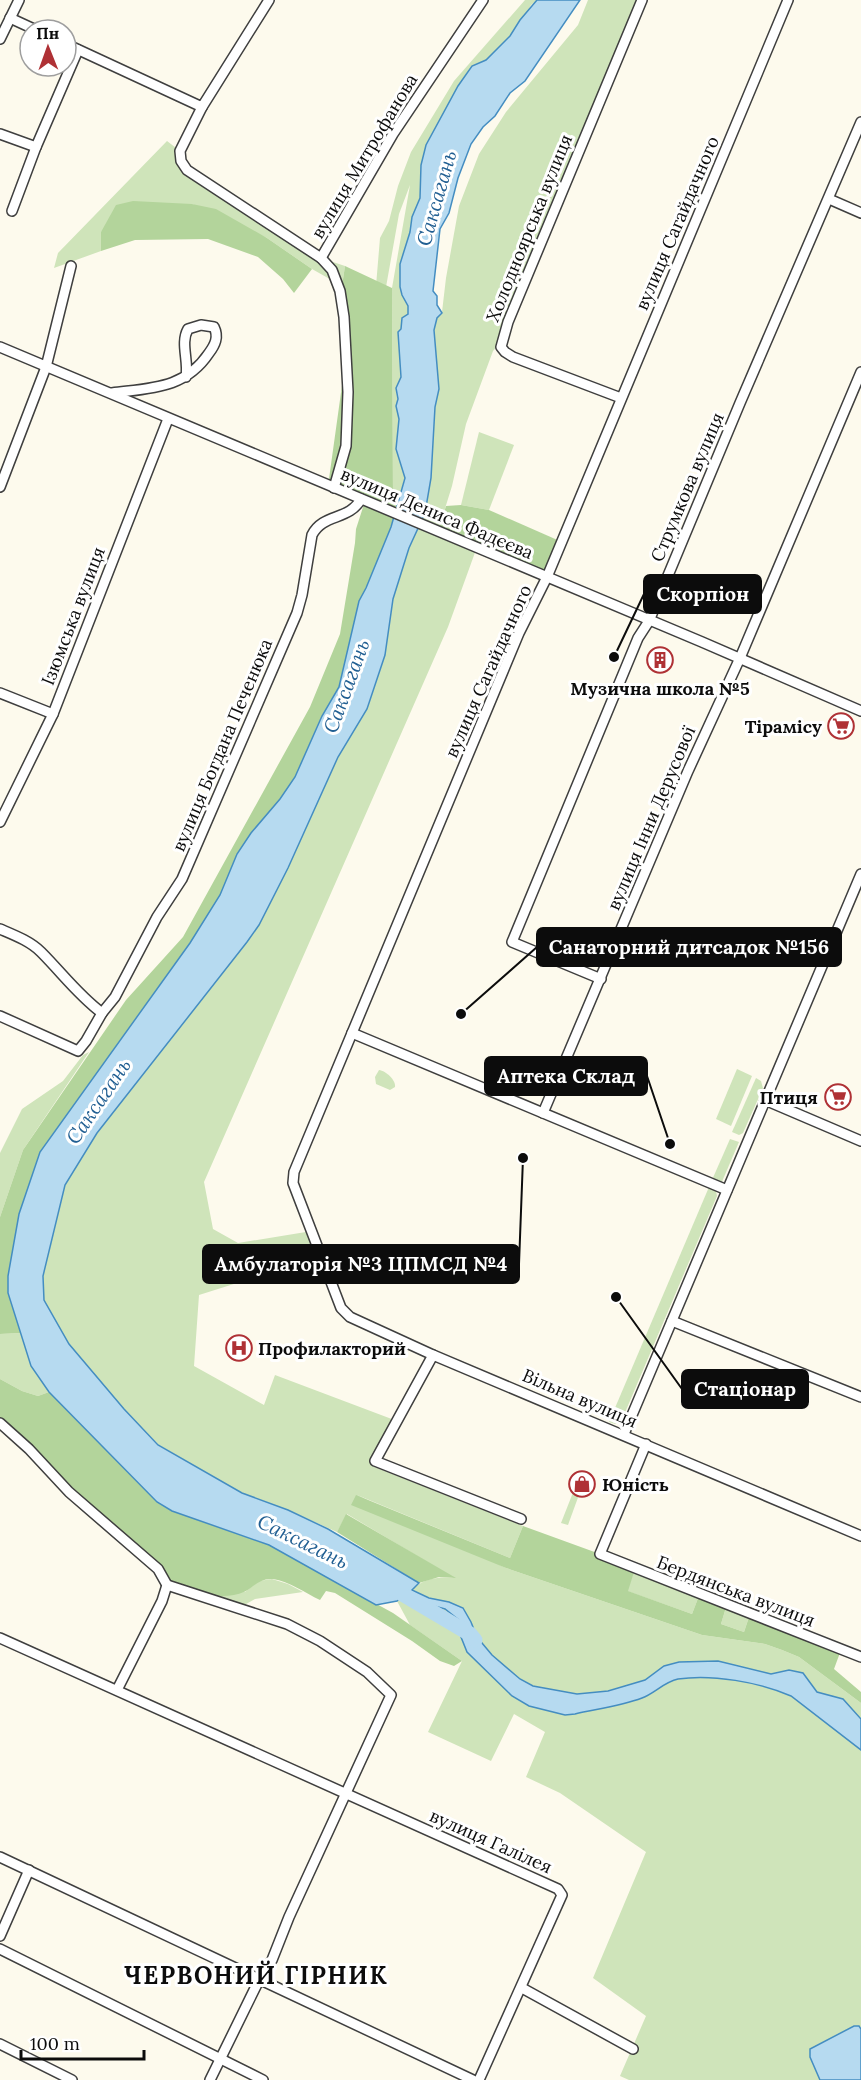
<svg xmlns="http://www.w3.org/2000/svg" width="861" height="2080" font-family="Lora,serif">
	<rect width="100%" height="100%" fill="#fdfaed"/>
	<g fill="#cfe4ba">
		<path d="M525,0H537L531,5L518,33L424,155L421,165L420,198L412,217L410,232L400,264V287L402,295L409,306L408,314L402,318L401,329L398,332L401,377L396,388L399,419L396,449L405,476L400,495L393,500L392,288L410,185L399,214L386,287L376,286L380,238L389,221L398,186L411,152L454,81Z"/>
		<path d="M588,0H642L501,342L493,351L466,424L452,486L438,531L477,547L448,627L204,1182L213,1229L238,1243L312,1231L322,1256L199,1295L194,1366L264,1405L275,1375L397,1421L372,1466L523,1526L510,1558L357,1495L506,1568L702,1635L765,1644L782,1650L799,1657L861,1703V2080H629L620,2076L646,2016L593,1978L646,1852L560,1793L526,1777L545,1732L514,1714L491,1761L428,1732L462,1661L410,1625L397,1601C417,1584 427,1575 454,1578L347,1514L337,1532L288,1510L242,1493L159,1445L124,1409L69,1344L44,1301L43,1276L65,1185L97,1133L247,942L259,925L288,868L338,757L367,709L385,655L393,599L409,548L425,513L431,478L435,407L439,389L434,330L437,318L442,312L446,278L459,206L479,154L506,112L578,25Z"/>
		<path d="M167,141L180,151L181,161L321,258L345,266L342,286L312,269L267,238L192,204H169L101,232V251L54,268L58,253Z"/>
		<path d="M479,432L514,445L489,510L461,505Z"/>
		<path d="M89,1052L23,1150L0,1217V1153L22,1109L63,1081L83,1055Z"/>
		<path d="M737,1069L752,1076L731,1126L716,1119Z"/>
		<path d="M379,1070C386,1071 396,1080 395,1087L390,1090L376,1084L375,1077Z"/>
		<path d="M756,1078L761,1081L763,1088L743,1133L739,1135L732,1132Z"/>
		<path d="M730,1139L739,1142L721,1184L712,1180Z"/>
		<path d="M709,1187L716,1191L717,1196L621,1422L615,1424L609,1422Z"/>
		<path d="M21,1333L31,1366L49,1392L38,1396L22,1391L0,1379V1334Z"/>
		<path d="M574,1490L580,1492L568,1525L561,1523Z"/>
		<path d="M635,1569L700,1593L692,1614L627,1591Z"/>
		<path d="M272,1579L288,1584L303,1592L255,1599L239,1608L197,1594L245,1592L259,1581Z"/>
		<path d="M727,1604L750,1614L744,1632L721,1624Z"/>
	</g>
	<g fill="#b3d49b">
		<path d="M133,201L192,204L216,209L267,238L312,269L294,293L283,279L258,257L208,239L135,240L101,251V232L116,205Z"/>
		<path d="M345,266L392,288L393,500L400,495L391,527L366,588L359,601L339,687L322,716L295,777L228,877L221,895L190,943L40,1152L8,1293L21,1333L0,1334V1217L23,1150L126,1000L183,937L310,707L340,634L355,543L356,529L365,501L328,486L349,335L342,286Z"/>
		<path d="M461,505L489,510L562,542L547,577L438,531L446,506Z"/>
		<path d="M0,1379L22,1391L38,1396L49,1392L157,1502L172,1511L269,1545L393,1613L462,1661L454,1666L440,1661L412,1641L335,1593L326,1591L320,1600C305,1593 289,1581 273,1579C259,1578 254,1587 244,1592C225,1601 193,1593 175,1587L0,1423Z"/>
		<path d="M356,1495L510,1558L523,1526L600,1554L635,1569L628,1591L692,1614L700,1593L727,1604L721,1624L744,1632L750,1614L841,1650L834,1669L861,1692V1703L799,1657L782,1650L765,1644L702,1635L506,1568L351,1505Z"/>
		<path d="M346,1514L456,1578L439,1577L419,1583L337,1532Z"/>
	</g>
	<g fill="#b6daf0" stroke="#448dc1" stroke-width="1.5">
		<path d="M537,0H580L525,81L510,93L495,116L483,127L471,144L458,178L449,213L440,229L433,291L437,296V305L442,313L437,318L434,330L439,389L435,407L431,478L425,513L409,548L393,599L385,655L367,709L338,757L288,868L259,925L247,942L97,1133L65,1185L43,1276L44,1300L69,1344L124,1409L158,1445L242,1493L288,1510L328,1529L419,1583L412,1590L429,1598L449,1602L463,1608L471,1622L477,1637L492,1655L520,1679L533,1686L577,1694L608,1691L645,1680L664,1666L679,1662L718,1661L771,1674L789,1670L803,1673L817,1692L843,1699L861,1719V1750L791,1696C759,1682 712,1674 678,1679C664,1682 655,1693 642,1698C621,1706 597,1709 575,1714L565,1715L529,1706L512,1696L467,1652L461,1637L460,1621L445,1609L401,1597L397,1601L376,1605L269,1545L172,1511L157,1502L49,1392L31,1366L8,1293V1276L19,1214L40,1152L190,943L220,895L237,854L251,833L280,799L295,777L322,716L339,687L359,601L366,588L391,527L405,478L396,449L399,419L396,406L398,399L396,388L401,377L398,332L401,329L402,318L408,314V306L402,295L400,287V264L410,232L412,217L420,198L421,165L426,145L458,86L472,66L486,60L510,36L520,20Z"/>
		<path d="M854,2026H859L861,2029V2080H820L810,2057V2049Z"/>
	</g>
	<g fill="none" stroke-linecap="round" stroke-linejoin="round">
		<path stroke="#b6daf0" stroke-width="15" d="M394,1589L470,1634L475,1640"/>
		<g stroke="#3f3f3f" stroke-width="12">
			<g id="minor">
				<path d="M788,0L547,577L519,633L294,1172L293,1183L341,1308L350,1317L433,1355L861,1536"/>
				<path d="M10,18L36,30"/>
				<path d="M0,39L19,0"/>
				<path d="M66,44L202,107L269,0"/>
				<path d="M202,107L180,151L181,161L187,170L321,258L393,134L483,0"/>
				<path d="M0,134L36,147"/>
				<path d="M829,199L861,213"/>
				<path d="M12,211L36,147L78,50"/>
				<path d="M321,258L332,270L340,291L344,317L348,392L346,446L334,488"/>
				<path d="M0,347L702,642L861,711"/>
				<path d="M112,393C151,388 185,389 209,353C215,345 219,337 214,327L201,325L188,329C180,343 189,361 186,377"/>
				<path d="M621,398L513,357L505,352L501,347L508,322L642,0"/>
				<path d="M0,487L46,367L71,266"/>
				<path d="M0,693L53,714"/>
				<path d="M0,822L53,714L168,419"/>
				<path d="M0,929C14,935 30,941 41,952C62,973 78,995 102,1013L115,997L157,917L182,879L297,613L302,595L312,535C323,513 349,521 361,499"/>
				<path d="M601,979L512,942L638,638L649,621L740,403L861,122"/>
				<path d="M0,1016L78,1051L86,1041L102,1013"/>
				<path d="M352,1033L727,1190"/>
				<path d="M765,1100L861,1141"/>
				<path d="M543,1113L688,771L740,658L861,372"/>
				<path d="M672,1321L861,1397"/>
				<path d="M433,1355L375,1461L521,1519"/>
				<path d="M0,1423L29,1449L69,1492L158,1569L167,1585"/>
				<path d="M624,1434L861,874"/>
				<path d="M646,1444L600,1554L861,1657"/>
				<path d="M167,1585L287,1624L320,1641L367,1672L391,1695L289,1917L272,1960L260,1978L210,2080"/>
				<path d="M0,1638L558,1889L562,1895L479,2080"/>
				<path d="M117,1690L162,1601L167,1585"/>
				<path d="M0,1857L473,2080"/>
				<path d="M0,1936L29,1870"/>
				<path d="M0,1949L263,2080"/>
				<path d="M522,1988L633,2049"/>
				<path d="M0,2044L72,2080"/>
			</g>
		</g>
		<use href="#minor" stroke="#fff" stroke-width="9"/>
	</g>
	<defs>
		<g id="building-ring" transform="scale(1.35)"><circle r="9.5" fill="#fff" stroke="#af3135" stroke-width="1.5"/><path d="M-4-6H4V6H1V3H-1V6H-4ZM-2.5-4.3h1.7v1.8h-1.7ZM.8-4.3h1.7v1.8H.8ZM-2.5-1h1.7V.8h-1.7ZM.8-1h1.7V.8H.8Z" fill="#af3135"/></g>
		<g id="supermarket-ring" transform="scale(1.35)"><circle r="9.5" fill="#fff" stroke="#af3135" stroke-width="1.5"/><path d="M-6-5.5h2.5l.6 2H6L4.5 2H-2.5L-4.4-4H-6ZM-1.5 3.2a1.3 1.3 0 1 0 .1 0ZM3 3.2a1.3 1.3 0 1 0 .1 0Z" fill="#af3135"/></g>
		<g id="hospital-ring" transform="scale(1.35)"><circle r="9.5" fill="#fff" stroke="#af3135" stroke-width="1.5"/><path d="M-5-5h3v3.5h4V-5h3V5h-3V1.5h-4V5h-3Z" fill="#af3135"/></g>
		<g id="shop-ring" transform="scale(1.35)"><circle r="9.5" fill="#fff" stroke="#af3135" stroke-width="1.5"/><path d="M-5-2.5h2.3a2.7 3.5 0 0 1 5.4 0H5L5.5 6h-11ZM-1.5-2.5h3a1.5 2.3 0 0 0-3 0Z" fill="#af3135"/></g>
	</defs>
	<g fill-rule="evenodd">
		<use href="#building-ring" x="660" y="660"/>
		<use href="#supermarket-ring" x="841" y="726"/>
		<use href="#supermarket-ring" x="838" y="1097"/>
		<use href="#hospital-ring" x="239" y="1348"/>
		<use href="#shop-ring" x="582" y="1484"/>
	</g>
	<g text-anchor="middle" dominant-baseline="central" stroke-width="6" stroke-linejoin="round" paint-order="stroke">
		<g font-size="18" fill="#0c0c0c" stroke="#fff">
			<text transform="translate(364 156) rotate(-59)">вулиця Митрофанова</text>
			<text transform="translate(677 223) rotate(-67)">вулиця Сагайдачного</text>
			<text transform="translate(529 228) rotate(-68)">Холодноярська вулиця</text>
			<text transform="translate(687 487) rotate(-67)">Струмкова вулиця</text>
			<text transform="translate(437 513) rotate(23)">вулиця Дениса Фадєєва</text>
			<text transform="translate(73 616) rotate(-69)">Ізюмська вулиця</text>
			<text transform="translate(488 671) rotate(-66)">вулиця Сагайдачного</text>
			<text transform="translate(222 745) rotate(-67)">вулиця Богдана Печенюка</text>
			<text transform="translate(651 818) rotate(-67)">вулиця Інни Дерусової</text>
			<text transform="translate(580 1398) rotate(23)">Вільна вулиця</text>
			<text transform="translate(736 1591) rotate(21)">Бердянська вулиця</text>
			<text transform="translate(491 1841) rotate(24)">вулиця Галілея</text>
		</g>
		<g font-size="18" font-weight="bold" fill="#0c0c0c" stroke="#fff" text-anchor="end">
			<text x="660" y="688" text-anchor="middle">Музична школа №5</text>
			<text x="822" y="726">Тірамісу</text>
			<text x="818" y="1097">Птиця</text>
			<text x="258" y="1348" text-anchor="start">Профилакторий</text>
			<text x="602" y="1484" text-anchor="start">Юність</text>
		</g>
		<g font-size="20" font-style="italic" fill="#215f92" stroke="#fff">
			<text transform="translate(436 198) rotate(-74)">Саксагань</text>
			<text transform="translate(346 686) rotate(-70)">Саксагань</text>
			<text transform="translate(98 1101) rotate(-56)">Саксагань</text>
			<text transform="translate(303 1541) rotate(26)">Саксагань</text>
		</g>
		<g font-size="24" font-weight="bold" letter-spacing="1.5" fill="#0c0c0c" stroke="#fff">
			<text x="256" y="1975">ЧЕРВОНИЙ ГІРНИК</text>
		</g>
	</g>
	<path fill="none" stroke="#0c0c0c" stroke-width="2" d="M614 657L644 594M461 1014L537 947M670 1144L647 1076M523 1158L519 1264M616 1297L682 1389"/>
	<g fill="#0c0c0c" stroke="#fff" stroke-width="2">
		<circle cx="614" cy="657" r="6"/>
		<circle cx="461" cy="1014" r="6"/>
		<circle cx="670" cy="1144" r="6"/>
		<circle cx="523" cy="1158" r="6"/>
		<circle cx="616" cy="1297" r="6"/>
	</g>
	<g fill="#0c0c0c" stroke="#0c0c0c" stroke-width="2">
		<rect x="644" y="575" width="117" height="38" rx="6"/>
		<rect x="537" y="928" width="304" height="38" rx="6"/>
		<rect x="485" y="1057" width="162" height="38" rx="6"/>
		<rect x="203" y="1245" width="316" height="38" rx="6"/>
		<rect x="682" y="1370" width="126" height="38" rx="6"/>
	</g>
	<g font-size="20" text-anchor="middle" font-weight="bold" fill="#fff">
		<text x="703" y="601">Скорпіон</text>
		<text x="689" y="954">Санаторний дитсадок №156</text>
		<text x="566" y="1083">Аптека Склад</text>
		<text x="361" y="1271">Амбулаторія №3 ЦПМСД №4</text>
		<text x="745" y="1396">Стаціонар</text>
	</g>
	<g transform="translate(48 48) rotate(359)"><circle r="28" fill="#ffffff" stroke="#9e9e9e" stroke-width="1.5"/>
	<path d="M0-4.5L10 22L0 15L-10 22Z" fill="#af3135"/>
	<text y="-9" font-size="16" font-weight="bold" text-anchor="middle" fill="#0c0c0c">Пн</text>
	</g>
	<path d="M21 2050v9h123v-9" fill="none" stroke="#0c0c0c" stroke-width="3"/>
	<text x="30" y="2050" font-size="18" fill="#0c0c0c" stroke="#ffffff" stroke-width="4.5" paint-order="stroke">100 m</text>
</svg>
